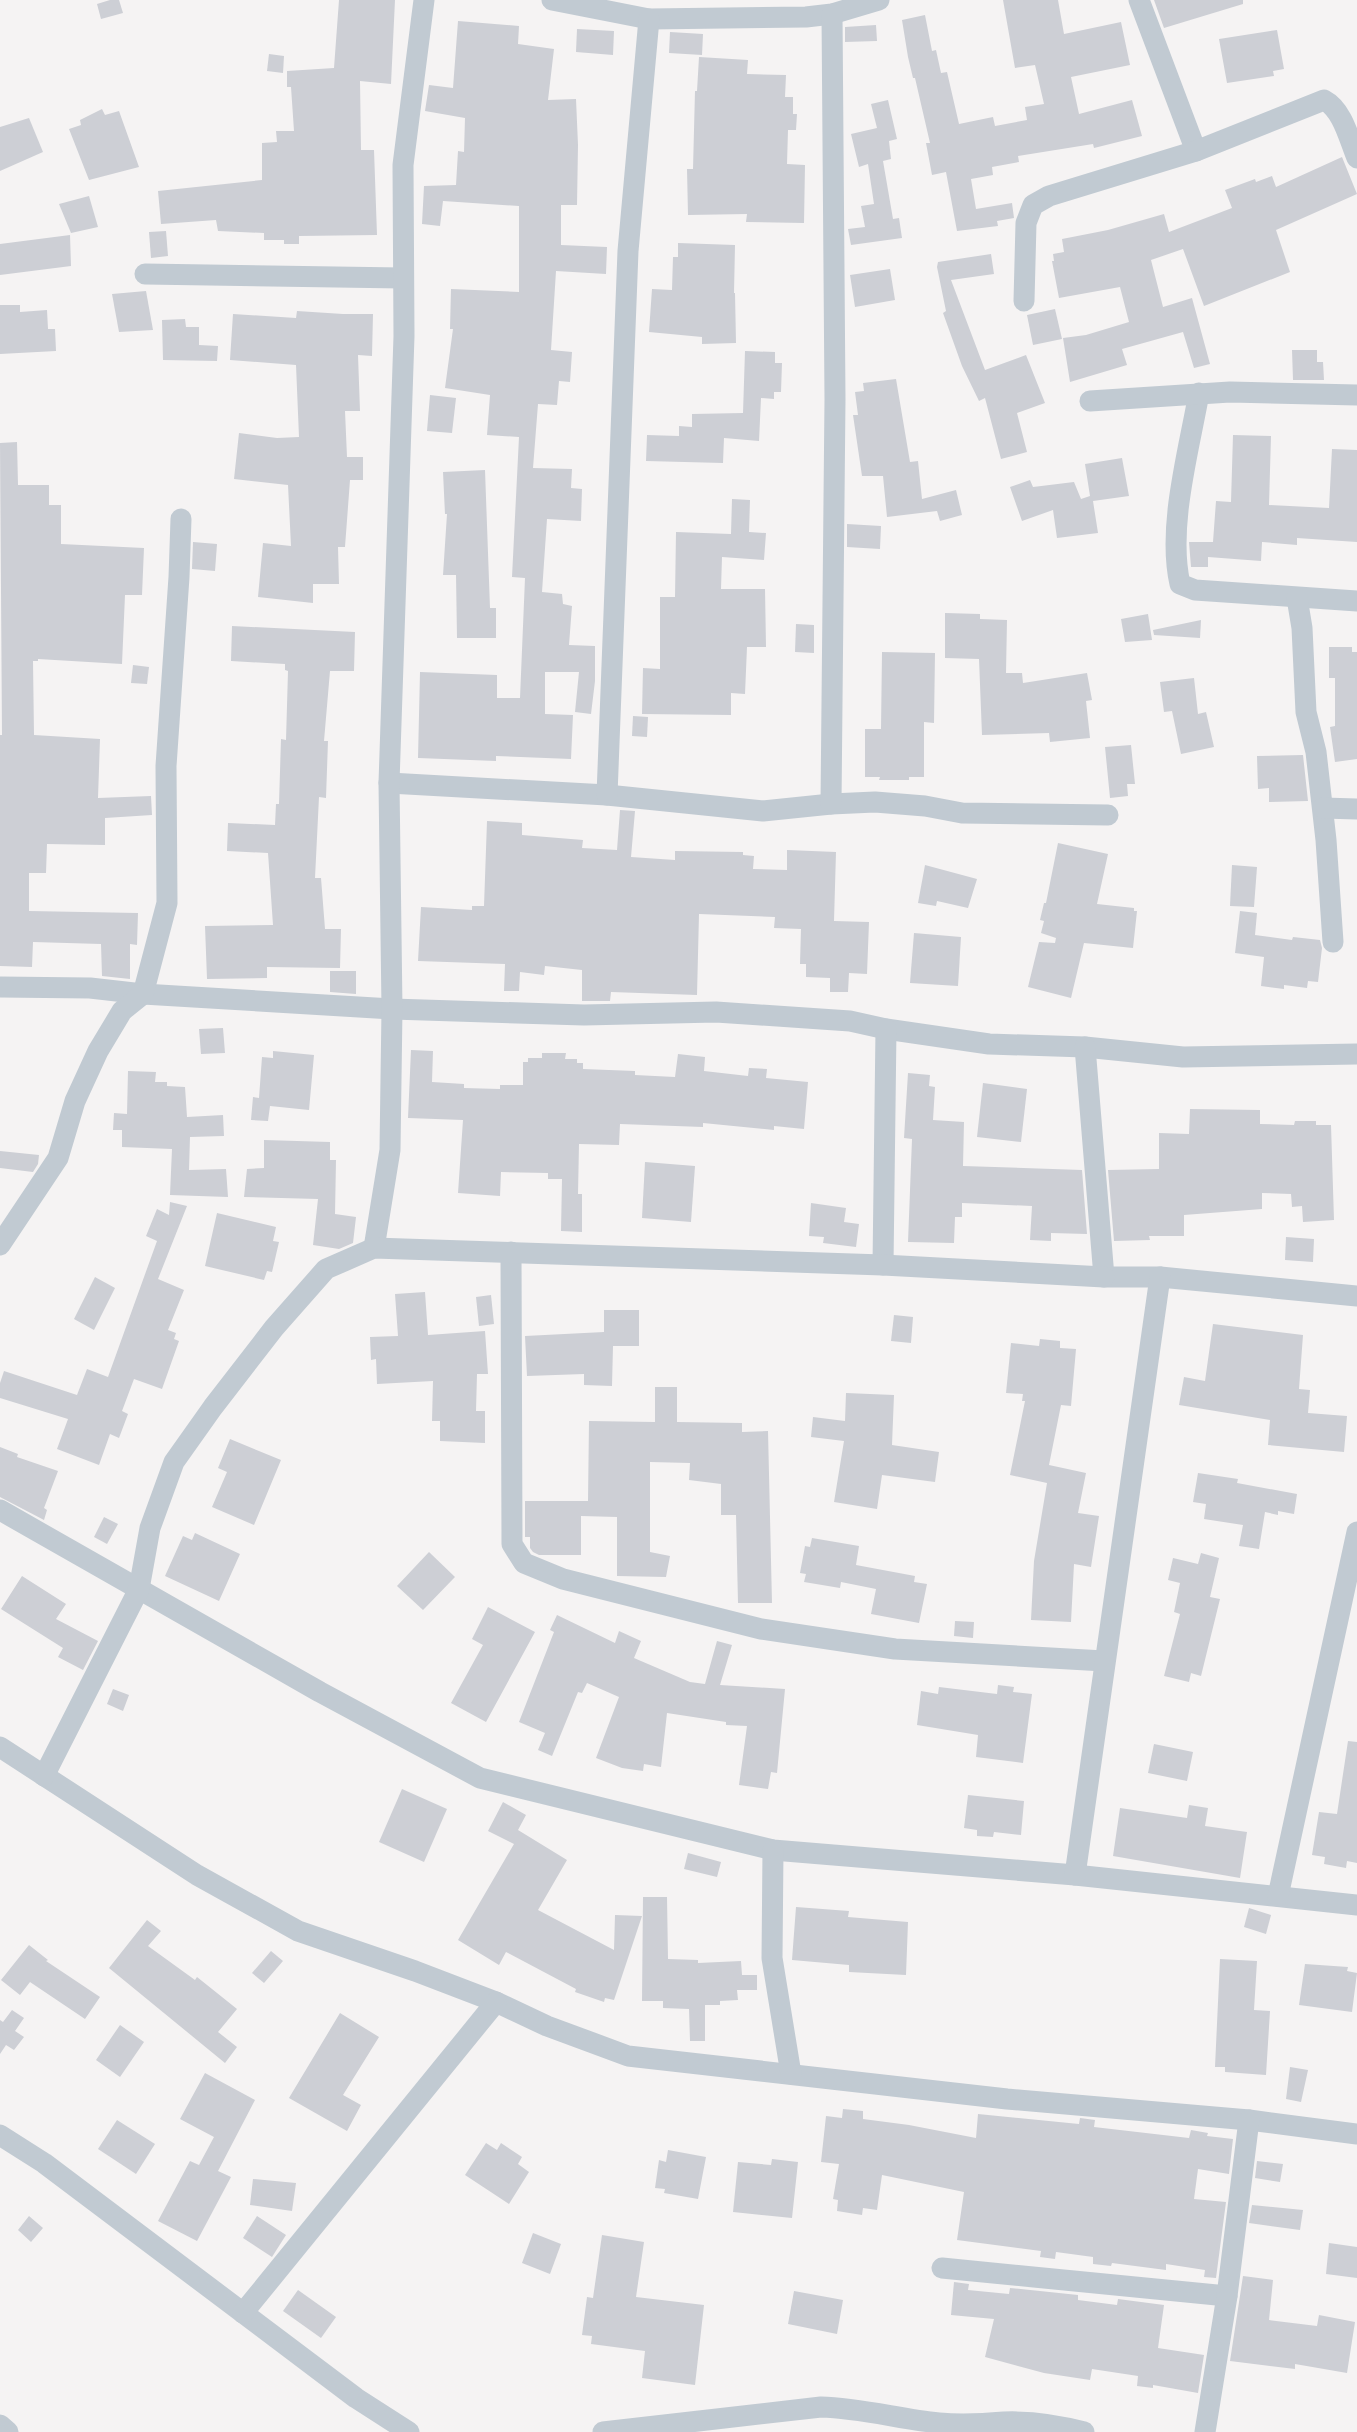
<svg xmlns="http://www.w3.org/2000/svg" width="1357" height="2432" font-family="Karla,sans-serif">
	<rect width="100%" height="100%" fill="#f5f3f3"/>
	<g fill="#cdcfd5">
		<path d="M110,0H119L123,13L101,19L97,4Z"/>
		<path d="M339,0H395L391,84L360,81L361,150H374L377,235L299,236V244H284V240H264V233L218,231L216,220L161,224L158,191L262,180V143L277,142L276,131H294L291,87H287V71L334,68Z"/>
		<path d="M1003,0H1058L1064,34L1121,22L1130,65L1071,77L1079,114L1132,100L1142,136L1094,148L1093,144L1018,156L1019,162L992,167L993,175L971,179L976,209L1012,203L1014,218L997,221L998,226L957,231L946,172L932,175L926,143H930L915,78H913L908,57L902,20L925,15L932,51L936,50L941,73L947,72L959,124L993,117L995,126L1027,120L1025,107L1044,104L1035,65L1015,68Z"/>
		<path d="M1154,0H1243V4L1164,28Z"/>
		<path d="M458,21L519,26L518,44L554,49L548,100L576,99L578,145L577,205H561V245L607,247L606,274L556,271L551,350L572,352L570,382L559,381L557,405L538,404L533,468L572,469L571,488L582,489L581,521L547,519L542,592L562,594L563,604L572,606L569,645L595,646V681L591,714L575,712L579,672H545V714L573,715L571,759L496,756V761L418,758L420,672L497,675V698H520L525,578L512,577L519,437L487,435L490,395L445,388L453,329H450L451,289L519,292V206L443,201L440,226L422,224L424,186L456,185L458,151L464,152L465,118L425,111L429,85L453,88Z"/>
		<path d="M876,25L877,41L845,42V27Z"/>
		<path d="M577,29L614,31L613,55L576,52Z"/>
		<path d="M1277,30L1284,69L1273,71L1274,76L1227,83L1219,39Z"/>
		<path d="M670,32L703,34L702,55L669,53Z"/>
		<path d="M269,54L284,56L283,73L267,71Z"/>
		<path d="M699,57L748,60L747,74L786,75L785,97H793V114H797L796,130H788L787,164L805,165L804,223L746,222L747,214L688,215L687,169H693L695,91H697Z"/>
		<path d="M888,100L897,139L889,141L891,159L883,161L893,219L899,218L902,238L851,245L848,229L865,227L861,206L874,204L868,164L859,167L851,134L877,128L871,104Z"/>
		<path d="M102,109L105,115L119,111L139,167L89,180L69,129L81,125L80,120Z"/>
		<path d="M29,118L43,152L0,171V127Z"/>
		<path d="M1342,157L1357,194L1276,230L1290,272L1204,306L1183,249L1151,260L1163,307L1192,298L1210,364L1194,368L1183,332L1122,349L1127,365L1070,382L1063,338L1086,335L1129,322L1120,287L1059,298L1052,261H1054L1053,254L1064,252L1062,239L1108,230L1164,214L1169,232L1232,208L1225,190L1255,179L1256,182L1272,176L1276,187Z"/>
		<path d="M89,196L98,227L71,233L59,204Z"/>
		<path d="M166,231L168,256L151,258L149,232Z"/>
		<path d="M70,235L71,266L0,275V244Z"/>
		<path d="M678,243L735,245L734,293H735L736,343L702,344V337L649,332L652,289L672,290L673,257H678Z"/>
		<path d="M991,254L994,274L951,280L985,370L1026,355L1045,403L1017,413L1027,452L1001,459L985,398L979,401L962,366L943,313L946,311L937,267L938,262Z"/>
		<path d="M890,269L895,300L855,307L850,275Z"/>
		<path d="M146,291L153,330L119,332L112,294Z"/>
		<path d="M0,305H20V312L47,310L48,329H55L56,351L0,354Z"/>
		<path d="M1055,309L1062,339L1033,345L1027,315Z"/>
		<path d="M297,311L343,314H373L372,356L358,355L360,411H345L347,457H363V480H350L345,547H338L339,584H313V603L258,597L263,543L291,546L288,485L234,479L239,433L277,438L299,437L296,365L230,360L233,314L296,318Z"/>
		<path d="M185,319L186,327H199V345L218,346L217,361L163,360L162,320Z"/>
		<path d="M1292,350H1317V362H1323L1324,380H1293Z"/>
		<path d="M745,351L775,352V363H782L781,392H774V399L761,398L759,441L724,438L723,463L646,461L647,435L679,436V426L692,427V414L743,413Z"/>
		<path d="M896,379L910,462L918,461L922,499L956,490L962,515L940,521L937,511L887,517L883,476H862L853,415H858L855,392L864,391L863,383Z"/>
		<path d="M430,395L456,398L452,433L427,431Z"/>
		<path d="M1233,435L1271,436L1269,505L1329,508L1332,449L1357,450V542L1297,538V545L1262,542L1261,561L1208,557V567H1191L1189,542H1213L1216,501L1231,502Z"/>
		<path d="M17,442L18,485H49V505H61V544L144,548L142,595H125L122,664L38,659V661H33L34,735L100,739L98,798L151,796L152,815L105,818V845L47,844L46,873H29V911L138,913L137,945L130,944V979L102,976L101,944L33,942L32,967L0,966V735H2L0,443Z"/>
		<path d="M1122,458L1129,496L1093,501L1098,533L1057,538L1053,510L1022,521L1010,487L1030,480L1033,487L1074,482L1081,499L1090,496L1085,464Z"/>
		<path d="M485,470L490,608H496V638H457L456,575H443L447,514H445L443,472Z"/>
		<path d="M732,499L750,500L749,532L766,533L764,560L722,557L721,589H765L766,647H747L745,694L731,693V715L642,714L643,668L660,669V597H675L676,532L731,534Z"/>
		<path d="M847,524L881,526L880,549L847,547Z"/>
		<path d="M193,542L217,544L215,571L192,569Z"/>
		<path d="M945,613L980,614V619L1007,620L1006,673H1022L1023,683L1087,673L1092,700L1086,701L1090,738L1050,742L1049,733L982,735L979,659L945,658Z"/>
		<path d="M1148,614L1152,640L1125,642L1121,619Z"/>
		<path d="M1201,620L1200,638L1154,635L1153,630Z"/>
		<path d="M796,624L814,625V653L795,652Z"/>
		<path d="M232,626L355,632L354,671H330L324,741H328L326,798L319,797L315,878H321L325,929H341L340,968L267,967V978L207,979L205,926L273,925L268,853L227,851L228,823L275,825L276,804H279L281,739L286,740L288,671L285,670V664L231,661Z"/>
		<path d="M1329,647H1352V652H1357V759L1335,762L1330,727L1335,726V678H1329Z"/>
		<path d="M882,652L935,653L934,723L924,722V777H909V780H879L880,777H865V729H881Z"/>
		<path d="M133,665L149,667L147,684L131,683Z"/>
		<path d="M1194,678L1198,714L1206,712L1214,747L1181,754L1172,711L1164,712L1160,682Z"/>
		<path d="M633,716L648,717L647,737L632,736Z"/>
		<path d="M1131,745L1135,784H1127L1128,796L1110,798L1105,747Z"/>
		<path d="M1303,755L1308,801L1269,802V788L1258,789L1257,756Z"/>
		<path d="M620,810L635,811L631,857L675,860V851L743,852V855L754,856L753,869L787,870V850L836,852L834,921L869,922L867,974L849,973L848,992H830V978L806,977V964H800L801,929L774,928L775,917L699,914L697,995L611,992L610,1001H582V970L545,966L544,975L520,972L519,991H504L505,964L418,961L421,907L472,910V906H484L487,821L522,823V835L583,840L582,848L617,850Z"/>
		<path d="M1058,843L1108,854L1097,904L1134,908V911H1137L1133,948L1084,943L1071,998L1028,987L1039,942L1055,943L1056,938L1041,933L1044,921L1040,920L1044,903H1046Z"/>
		<path d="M925,865L977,879L968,908L937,901L936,906L918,903Z"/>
		<path d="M1232,865L1257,867L1254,907L1230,906Z"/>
		<path d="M1240,911L1257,913L1255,935L1292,940L1293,937L1320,940L1322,948L1318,982L1308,981L1307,988L1284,985V989L1261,986L1264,957L1235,953Z"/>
		<path d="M914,933L961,937L958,986L910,983Z"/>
		<path d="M330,971H356V994L330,992Z"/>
		<path d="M223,1028L225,1053L201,1054L199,1029Z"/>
		<path d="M411,1050L433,1051L432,1082L464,1084V1088L500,1089V1085H523V1062H528V1058H542V1053H566L565,1059H577V1063H583V1069L635,1071V1075L675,1077L678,1054L705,1057L704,1071L748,1076L749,1068L767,1069L766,1078L808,1082L804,1129L774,1126V1130L703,1123V1127L620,1124L619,1145L579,1144L578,1194H582V1232L561,1231L562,1179H548V1173L501,1172L500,1196L458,1193L463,1120L408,1118Z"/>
		<path d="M273,1051L314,1055L309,1110L270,1106L268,1121L251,1120L253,1097L259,1098L262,1057L273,1058Z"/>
		<path d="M128,1071L156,1072L155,1082H167V1086L185,1087L187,1117L223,1115L224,1136L190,1137L189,1170L226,1169L228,1197L170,1195L172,1149L122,1147V1130H113L114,1113L127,1114Z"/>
		<path d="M908,1073L930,1075L929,1086L935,1087L933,1120L964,1122L963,1166L1082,1170L1087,1234L1051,1233V1241L1030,1240L1032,1206L962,1203V1217H955L954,1243L908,1242L912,1139L904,1138Z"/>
		<path d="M983,1083L1027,1089L1021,1142L977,1137Z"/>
		<path d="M1190,1109L1260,1110V1124L1294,1125L1295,1121H1316V1125H1331L1334,1220L1303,1222L1302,1206L1292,1207L1291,1194L1262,1193V1209L1184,1215V1236H1149L1150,1240L1114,1241L1108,1170L1159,1169V1133L1189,1134Z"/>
		<path d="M264,1140L330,1142V1160H336L335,1214L356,1217L353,1243L339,1249L313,1245L318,1199L244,1197L247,1169L264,1168Z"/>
		<path d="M0,1151L39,1155L38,1164L33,1172L0,1168Z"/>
		<path d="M645,1162L695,1166L691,1222L642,1218Z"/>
		<path d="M170,1202L187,1206L158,1279L184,1290L168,1330L176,1333L174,1339L179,1341L162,1389L134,1379L122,1411L128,1414L119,1438L110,1434L99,1465L57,1449L68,1419L0,1398V1383L4,1371L77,1395L87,1369L108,1377L157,1241L146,1236L157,1209L169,1215Z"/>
		<path d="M811,1203L846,1208L844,1222L859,1224L856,1247L823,1243L824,1237L809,1236Z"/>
		<path d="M217,1213L276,1227L273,1241L279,1242L272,1272L267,1271L264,1280L205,1266Z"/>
		<path d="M1286,1237L1314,1239L1313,1262L1285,1260Z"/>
		<path d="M95,1277L115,1288L94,1330L74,1319Z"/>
		<path d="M425,1292L428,1335L485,1331L488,1374H477L476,1411H485V1443L440,1441V1421H432L433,1381L377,1384L376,1359L371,1360L370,1337L398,1336L395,1294Z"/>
		<path d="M491,1295L494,1324L479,1326L476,1297Z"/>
		<path d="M604,1310H639V1346H613L612,1386L584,1385V1374L527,1376L525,1336L604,1332Z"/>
		<path d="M894,1315L913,1317L911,1343L891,1341Z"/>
		<path d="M1213,1324L1303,1335L1299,1389L1310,1390L1308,1413L1347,1416L1344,1452L1268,1445L1270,1420L1179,1405L1184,1377L1205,1381Z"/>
		<path d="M1040,1339L1060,1341V1348L1076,1349L1071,1406L1061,1405L1049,1465L1086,1473L1078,1513L1099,1516L1091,1567L1074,1564L1071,1622L1031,1620L1034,1561L1047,1483L1010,1475L1025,1401H1022L1023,1394L1006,1393L1011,1343L1039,1346Z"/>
		<path d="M655,1387H677V1422L742,1423V1432L768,1431L772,1603H738L736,1515H721V1484L689,1480L690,1463L650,1462V1552L670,1556L666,1577L617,1576V1517L581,1516V1555H539L533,1552L530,1548V1537H525V1501H588L589,1421L655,1422Z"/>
		<path d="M846,1393L894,1395L892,1445L939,1452L935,1482L882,1475L877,1509L834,1502L844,1441L811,1437L813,1417L845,1421Z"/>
		<path d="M230,1439L281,1460L254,1525L212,1507L227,1472L218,1468Z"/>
		<path d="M0,1447L18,1454L17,1457L58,1471L44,1508L47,1510L44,1520L0,1497Z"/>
		<path d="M1198,1473L1238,1479L1237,1483L1297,1494L1294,1514L1278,1511V1515L1265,1512L1259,1549L1239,1546L1243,1525L1204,1519L1206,1504L1193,1502Z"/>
		<path d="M104,1517L118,1524L107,1544L94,1537Z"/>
		<path d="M195,1533L240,1554L219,1601L165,1576L183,1536L192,1540Z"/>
		<path d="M812,1538L859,1546L856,1565L915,1576L914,1582L927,1584L919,1623L871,1614L876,1589L841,1582L840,1588L804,1582L806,1574L800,1573L805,1546L810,1547Z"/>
		<path d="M429,1552L455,1577L423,1610L397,1586Z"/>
		<path d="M1201,1553L1219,1558L1210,1597L1220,1599L1201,1676L1191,1673L1189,1682L1164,1676L1180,1614L1174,1612L1180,1583L1168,1580L1173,1558L1198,1564Z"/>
		<path d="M22,1576L66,1604L56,1619L98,1641L83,1670L58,1657L63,1648L1,1609Z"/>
		<path d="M488,1607L535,1632L486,1722L451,1703L483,1645L472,1639Z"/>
		<path d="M557,1615L615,1643L619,1631L641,1641L634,1658L690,1682L705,1684L717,1641L732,1645L720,1685L785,1689L777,1773L771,1772L768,1789L739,1785L747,1726L726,1725V1722L667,1713L661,1767L644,1764L643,1771L622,1768L596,1758L619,1697L587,1683L582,1693L578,1692L552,1756L538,1750L545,1733L519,1722L554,1632L550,1630Z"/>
		<path d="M955,1621L974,1622L973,1638L954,1636Z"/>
		<path d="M998,1685L1014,1687L1013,1692L1032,1694L1023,1763L976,1757L978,1735L917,1725L921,1691L938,1694L939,1687L997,1694Z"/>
		<path d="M113,1689L129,1695L123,1711L107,1704Z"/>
		<path d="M1348,1741L1357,1742V1863L1347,1861L1346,1868L1324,1864L1325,1857L1312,1855L1319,1812L1337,1814Z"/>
		<path d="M1154,1744L1193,1752L1187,1781L1148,1773Z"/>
		<path d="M402,1789L447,1809L424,1862L379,1842Z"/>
		<path d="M968,1795L1024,1801L1021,1835L994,1832L993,1837L977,1836V1830L964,1828Z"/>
		<path d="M503,1802L526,1815L518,1830L567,1860L538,1910L614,1950L615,1915L642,1916L614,2000L605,1998L604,2002L575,1992L576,1989L506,1952L499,1965L458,1940L514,1844L488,1831Z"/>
		<path d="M1189,1805L1208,1808L1205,1826L1247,1832L1240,1878L1113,1856L1120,1808L1187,1818Z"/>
		<path d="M688,1853L721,1862L717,1877L684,1869Z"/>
		<path d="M643,1897H667L668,1959L698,1960V1963L741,1961L742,1975H757V1990H737L738,2000L720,2001V2005H705V2041H690L689,2009L663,2008V2001H642Z"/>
		<path d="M796,1907L849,1911L848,1917L908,1922L906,1975L849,1972V1965L792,1960Z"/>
		<path d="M1249,1908L1271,1915L1266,1934L1244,1927Z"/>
		<path d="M147,1920L161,1931L148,1946L195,1980L197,1977L237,2009L218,2032L237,2047L225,2063L109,1968Z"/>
		<path d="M29,1945L48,1960L46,1961L100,1997L85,2019L30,1982L20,1995L1,1980Z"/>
		<path d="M271,1951L283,1961L264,1983L252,1973Z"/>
		<path d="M1220,1959L1257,1961L1254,2010L1270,2011L1266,2075L1225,2072V2067H1215Z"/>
		<path d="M1305,1964L1348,1967L1347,1971L1357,1973L1352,2012L1299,2005Z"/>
		<path d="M12,2010L24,2018L15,2031L24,2037L14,2050L6,2045L0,2054V2020L3,2022Z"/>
		<path d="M340,2013L379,2037L343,2095L361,2105L347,2131L289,2098Z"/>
		<path d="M120,2025L144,2042L120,2077L96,2060Z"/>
		<path d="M1290,2067L1308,2070L1301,2102L1286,2099Z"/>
		<path d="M205,2073L255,2100L218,2171L231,2177L197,2241L158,2221L190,2161L199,2165L214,2137L180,2119Z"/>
		<path d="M843,2109L863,2111V2119L909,2125L976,2138L978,2114L1079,2124L1080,2118L1095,2120L1094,2127L1189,2138L1191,2130L1208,2133L1207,2136L1233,2139L1229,2174L1198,2169L1194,2199L1226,2202L1216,2278L1204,2277L1205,2270L1166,2264V2270L1112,2263L1111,2266L1093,2264V2257L1056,2252L1055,2259L1040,2257L1041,2251L957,2240L964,2192L882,2175L877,2210L863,2208L862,2215L837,2211L838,2200L833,2199L839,2164L821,2162L826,2116L842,2118Z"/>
		<path d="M117,2120L155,2144L136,2174L98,2149Z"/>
		<path d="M486,2143L497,2150L501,2143L522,2157L518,2164L529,2172L509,2204L465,2175Z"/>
		<path d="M668,2150L706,2157L698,2199L664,2193L665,2189L655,2188L659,2160L666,2162Z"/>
		<path d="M772,2159L798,2162L792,2218L733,2212L738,2162L771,2165Z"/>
		<path d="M1257,2161L1283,2164L1280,2182L1255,2178Z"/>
		<path d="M253,2179L296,2183L292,2211L250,2205Z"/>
		<path d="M1252,2205L1303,2210L1300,2230L1249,2223Z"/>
		<path d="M29,2216L43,2228L31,2242L18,2230Z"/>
		<path d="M257,2216L286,2235L272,2257L243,2238Z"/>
		<path d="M533,2233L561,2244L550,2274L522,2263Z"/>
		<path d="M602,2235L644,2242L636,2297L704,2305L695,2385L642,2378L645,2351L591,2344L592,2336L582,2335L587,2297L593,2298Z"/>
		<path d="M1329,2243L1357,2247V2278L1326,2274Z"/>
		<path d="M1243,2276L1273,2280L1269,2320L1317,2326L1319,2315L1355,2322L1347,2373L1295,2364V2369L1230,2361Z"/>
		<path d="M954,2282L969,2284L968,2290L1009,2294L1010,2288L1078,2295V2300L1117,2305L1118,2299L1164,2305L1158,2348L1204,2355L1198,2393L1153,2385V2388L1137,2386L1138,2376L1092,2369L1090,2380L1044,2373L985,2357L994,2319L951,2315Z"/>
		<path d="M298,2290L336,2317L321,2338L283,2311Z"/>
		<path d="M794,2291L843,2300L837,2334L788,2324Z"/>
	</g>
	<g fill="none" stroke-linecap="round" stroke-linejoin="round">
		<g stroke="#c1cad2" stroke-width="21">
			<path d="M552,0L649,19L806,17L832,14L879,0"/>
			<path d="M1139,0L1196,151"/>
			<path d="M145,274L402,278"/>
			<path d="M1024,301L1026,223L1033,205L1049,196L1196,151L1324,100C1343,110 1349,139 1357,158"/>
			<path d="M1199,393C1189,450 1167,527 1180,584L1195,590L1357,601"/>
			<path d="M1090,401L1230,392L1357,395"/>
			<path d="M1297,598L1302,628L1306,712L1316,752L1326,840L1333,942"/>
			<path d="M389,783L607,795L763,811L831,804L875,802L925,806L962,813L1108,815"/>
			<path d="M607,795L628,251L649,19"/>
			<path d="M831,804L835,399L832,14"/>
			<path d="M1323,808L1357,809"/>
			<path d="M0,987L90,988L143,994L392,1009L584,1015L716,1012L850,1021L886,1029L989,1044L1085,1047L1183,1057L1357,1054"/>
			<path d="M1085,1047L1104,1277H1160L1357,1296"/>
			<path d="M0,1245L58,1158L75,1101L98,1051L122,1011L143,994L167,903L166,766L179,577L181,519"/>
			<path d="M374,1248L390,1150L392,1009L389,783L404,336L403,165L424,0"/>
			<path d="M511,1252L512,1544L524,1563L563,1579L761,1629L895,1649L1104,1661"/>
			<path d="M883,1265L886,1029"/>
			<path d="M0,1510L320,1692L480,1778L773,1850L1075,1875L1357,1905"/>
			<path d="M0,1747L197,1875L298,1931L415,1971L496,2002L547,2026L628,2056L1007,2099L1249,2120L1357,2134"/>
			<path d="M44,1776L139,1589L150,1528L174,1462L213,1407L274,1328L326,1269L374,1248L883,1265L1104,1277"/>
			<path d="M773,1850L772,1958L791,2074"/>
			<path d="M1075,1875L1160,1277"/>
			<path d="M1278,1896L1357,1532"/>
			<path d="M0,2135L44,2163L356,2398L409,2432"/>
			<path d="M942,2268L1227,2296"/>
			<path d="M243,2313L496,2002"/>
			<path d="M0,2425L8,2432"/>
			<path d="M603,2432L821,2407C861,2408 899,2419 939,2423C961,2425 982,2424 1004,2422C1031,2421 1058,2425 1084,2432"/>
			<path d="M1205,2432L1227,2296L1249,2120"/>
		</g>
	</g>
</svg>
